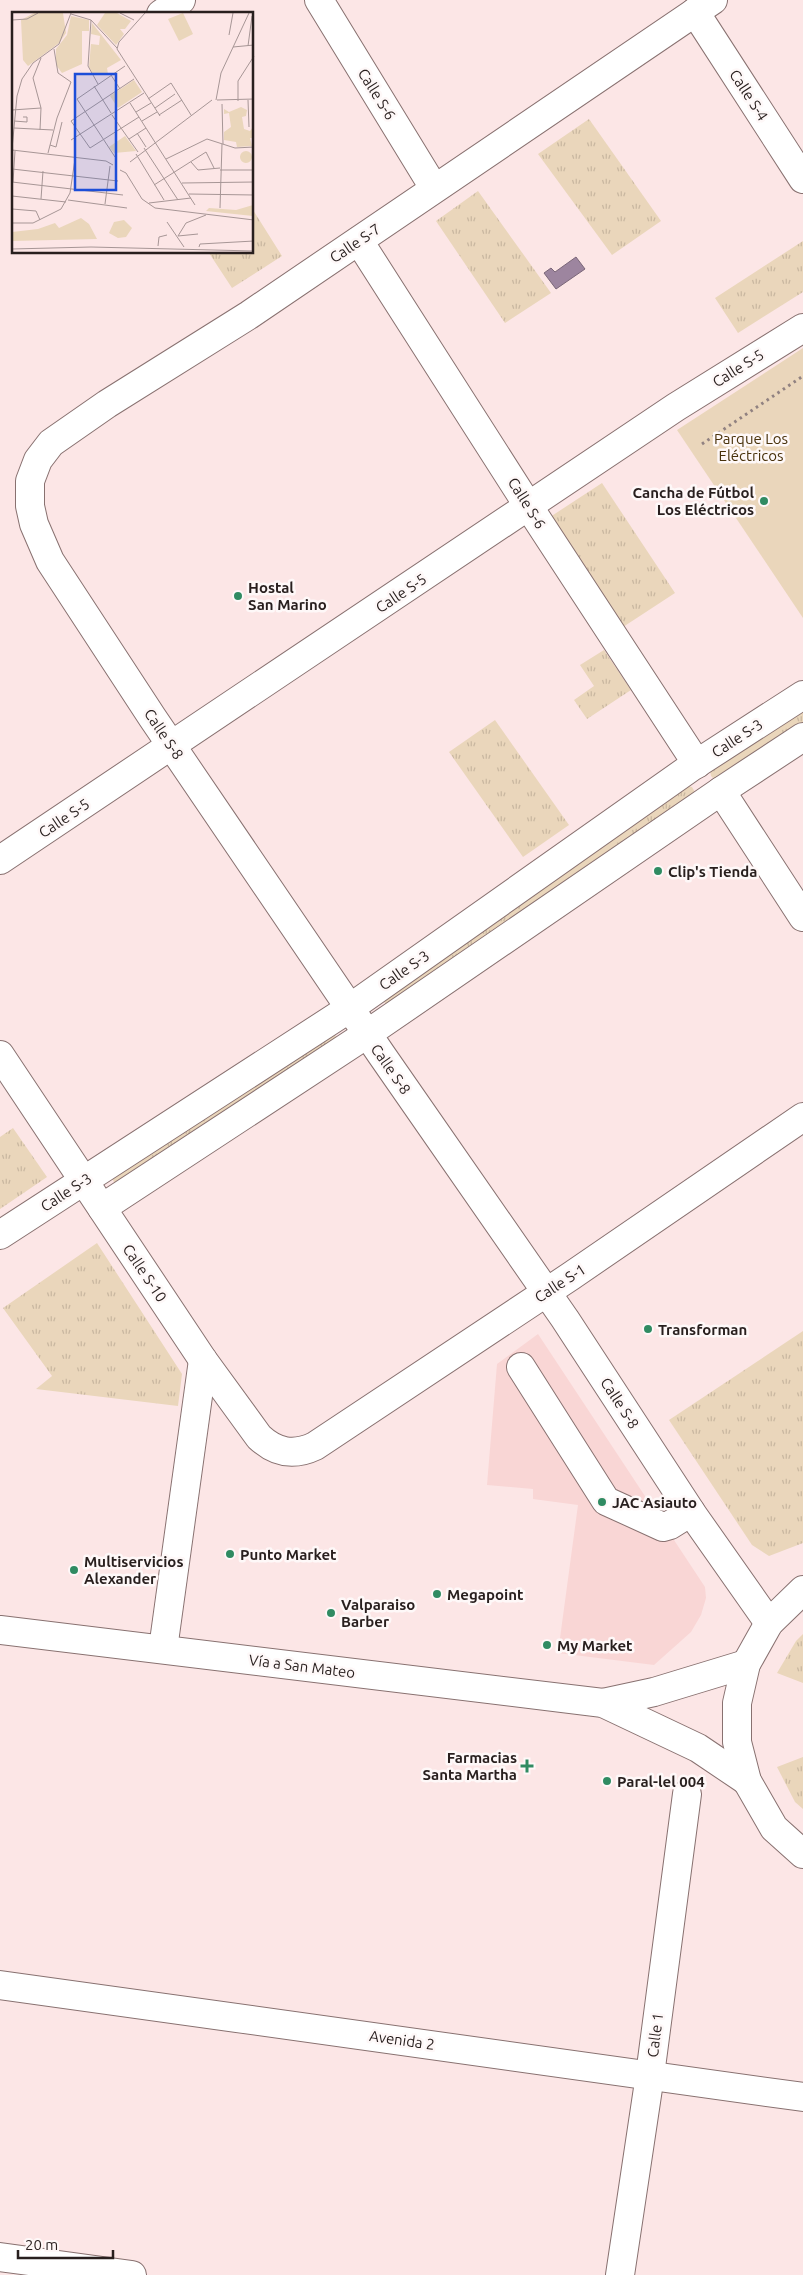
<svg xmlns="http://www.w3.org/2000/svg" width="803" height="2275" font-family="Ubuntu,sans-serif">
	<defs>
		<pattern id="grass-tufts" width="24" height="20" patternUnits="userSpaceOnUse" patternTransform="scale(1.25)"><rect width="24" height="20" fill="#ead6bb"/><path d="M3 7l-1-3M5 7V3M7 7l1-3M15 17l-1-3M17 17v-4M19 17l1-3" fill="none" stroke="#c9b7a0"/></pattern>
	</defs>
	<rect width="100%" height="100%" fill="#fce6e6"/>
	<path fill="#f9d6d5" d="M538,1334L705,1587L706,1598L701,1615L691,1632L654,1665L558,1653L578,1505L533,1499V1489L487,1485L497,1364Z"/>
	<g fill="url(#grass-tufts)">
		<path d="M589,119L661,221L612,255L538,154Z"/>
		<path d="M478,191L551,293L505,323L436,221Z"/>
		<path d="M253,210L282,256L232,288L209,253L252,252Z"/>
		<path d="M803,241V292L738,333L715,298Z"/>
		<path d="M602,483L675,593L620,629L547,519Z"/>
		<path d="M604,650L631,690L587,719L574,700L594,686L580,665Z"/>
		<path d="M803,708V724L715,780L711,776L710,770Z"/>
		<path d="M495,720L569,825L523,857L449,752Z"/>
		<path d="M688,786L692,787L696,794L387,1005L382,1000Z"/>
		<path d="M335,1033L336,1038L115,1184L112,1178Z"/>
		<path d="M13,1128L47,1177L0,1209V1137Z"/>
		<path d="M97,1243L182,1374L178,1406L36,1389L52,1376L3,1308Z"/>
		<path d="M803,1331V1543L769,1556L752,1545L669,1420Z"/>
		<path d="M803,1634V1683L777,1673L796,1641Z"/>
		<path d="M803,1757V1809L795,1802L777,1767Z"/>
	</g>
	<path fill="#ead6bb" d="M803,348V618L677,430Z"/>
	<path fill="#9d859f" stroke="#7a6678" d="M576,257L585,269L556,289L544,273L551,268L555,272Z"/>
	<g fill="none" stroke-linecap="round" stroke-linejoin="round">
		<g stroke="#887170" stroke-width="30">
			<g id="minor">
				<path d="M319,0L434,188"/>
				<path d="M713,0L249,315L107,404L51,443L38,460L30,481V506L34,524L50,561L152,717L381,1054L565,1319L691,1512L769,1623"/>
				<path d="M695,12L803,179"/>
				<path d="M161,14L181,0"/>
				<path d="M359,241L529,507L697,764"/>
				<path d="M721,791L803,917"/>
				<path d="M0,860L676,407L803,328"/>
				<path d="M0,1055L203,1360L259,1437C276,1453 294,1456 315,1446L571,1276L803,1117"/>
				<path d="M102,1208L367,1034L721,791L803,737"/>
				<path d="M0,1235L350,1008L690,768L803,695"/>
				<path d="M521,1367L606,1501L663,1527L670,1525L691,1512"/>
				<path d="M163,1649L203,1360"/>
				<path d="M0,1985L803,2097"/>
				<path d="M0,2257L132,2275"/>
				<path d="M620,2275L650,2075L687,1794"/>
			</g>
		</g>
		<g stroke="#887170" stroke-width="30">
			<g id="major">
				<path d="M803,1590L769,1623L746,1664L737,1703V1742L747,1781L774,1828L803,1854"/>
				<path d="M0,1630L603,1703L698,1748L747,1781"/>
				<path d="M603,1703L654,1692L746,1664"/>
			</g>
		</g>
		<path stroke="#918281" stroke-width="3" stroke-dasharray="2.5 4" stroke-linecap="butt" d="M702,444L803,376"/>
		<use href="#minor" stroke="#fff" stroke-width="28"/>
		<use href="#major" stroke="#fff" stroke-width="28"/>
	</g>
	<g fill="#308b62" stroke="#fef8f8" stroke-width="2">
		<circle cx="764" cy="501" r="5"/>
		<circle cx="238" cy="596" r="5"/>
		<circle cx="658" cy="871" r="5"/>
		<circle cx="648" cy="1329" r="5"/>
		<circle cx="602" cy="1502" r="5"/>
		<circle cx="230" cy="1554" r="5"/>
		<circle cx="74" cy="1570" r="5"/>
		<circle cx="437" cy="1594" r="5"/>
		<circle cx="331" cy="1613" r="5"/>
		<circle cx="547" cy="1645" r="5"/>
		<path d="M524.5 1758.5h5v5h5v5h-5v5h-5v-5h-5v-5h5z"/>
		<circle cx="607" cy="1781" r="5"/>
	</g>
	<g text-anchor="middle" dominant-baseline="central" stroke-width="5" stroke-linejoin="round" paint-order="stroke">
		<g font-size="15" fill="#281f1e" stroke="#fef8f8">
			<text transform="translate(377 94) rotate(58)">Calle S-6</text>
			<text transform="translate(749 95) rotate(57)">Calle S-4</text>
			<text transform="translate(355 243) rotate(-34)">Calle S-7</text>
			<text transform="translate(738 368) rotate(-32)">Calle S-5</text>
			<text transform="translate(527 503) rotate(58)">Calle S-6</text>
			<text transform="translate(401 593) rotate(-34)">Calle S-5</text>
			<text transform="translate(164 734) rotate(56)">Calle S-8</text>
			<text transform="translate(737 738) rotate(-33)">Calle S-3</text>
			<text transform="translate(64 818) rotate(-34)">Calle S-5</text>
			<text transform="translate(404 970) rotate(-35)">Calle S-3</text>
			<text transform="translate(391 1069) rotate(55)">Calle S-8</text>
			<text transform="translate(66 1192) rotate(-33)">Calle S-3</text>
			<text transform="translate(145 1273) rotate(56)">Calle S-10</text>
			<text transform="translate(560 1283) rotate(-33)">Calle S-1</text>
			<text transform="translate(620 1403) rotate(57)">Calle S-8</text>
			<text transform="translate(302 1666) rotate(7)">Vía a San Mateo</text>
			<text transform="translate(655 2035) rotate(-83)">Calle 1</text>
			<text transform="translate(402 2040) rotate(8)">Avenida 2</text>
		</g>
		<g font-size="15" fill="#48310a" stroke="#fef8f8">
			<text x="751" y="438">Parque Los<tspan x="751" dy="17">Eléctricos</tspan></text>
		</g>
		<g font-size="15" font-weight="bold" fill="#281f1e" stroke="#fef8f8" text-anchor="start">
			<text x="754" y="492" text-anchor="end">Cancha de Fútbol<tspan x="754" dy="17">Los Eléctricos</tspan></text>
			<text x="248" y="587">Hostal<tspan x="248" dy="17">San Marino</tspan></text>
			<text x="668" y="871">Clip's Tienda</text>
			<text x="658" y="1329">Transforman</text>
			<text x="612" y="1502">JAC Asiauto</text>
			<text x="240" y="1554">Punto Market</text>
			<text x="84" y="1561">Multiservicios<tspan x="84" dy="17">Alexander</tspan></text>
			<text x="447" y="1594">Megapoint</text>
			<text x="341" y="1604">Valparaiso<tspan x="341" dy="17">Barber</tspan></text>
			<text x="557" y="1645">My Market</text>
			<text x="517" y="1757" text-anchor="end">Farmacias<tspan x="517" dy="17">Santa Martha</tspan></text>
			<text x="617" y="1781">Paral-lel 004</text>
		</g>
	</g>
	<g transform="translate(12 12)">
		<rect width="241" height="241" fill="#fce6e6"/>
		<path d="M229,95L235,98L234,104L230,105L232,117L238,119L241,115V126H238L240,134L225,135L224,130L212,128V120L219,115L217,101L212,102V97L217,100ZM113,124L124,139L102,141L97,135ZM228 145a6 6 0 1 1 12 0a6 6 0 1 1-12 0ZM241,193V204L194,199L197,196L224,198ZM69,206L77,212L85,227L0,229V220L26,217L43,211L47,216ZM112,208L120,216L114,225L106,226L97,221L102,210Z" fill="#ead6bb"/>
		<path d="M22,1H51L54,21L47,31L16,54L11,48L9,8ZM93,1H105L119,9L113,17H108L112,22L104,33L85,13ZM59,4L77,8V19H70V52L50,61L44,53V37L55,23ZM80,11L109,48L95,56L96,62H81L77,55L79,32L87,33L88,24L79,22Z" fill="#ead6bb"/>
		<path d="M171,1L181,22L167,29L156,7ZM122,68L130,80L106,96L98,84Z" fill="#ead6bb"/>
		<path fill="none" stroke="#a79696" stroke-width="1" d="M108,1L122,8M133,1L107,30L105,37L148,104M59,2L79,8L105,36M0,8L15,7L26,1M79,8L76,54L86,72M217,23L221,1M236,34L240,4M221,35L242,33M29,46L21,66L29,96M99,63L108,77M122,67L59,109L78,136L127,105M82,74L99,101M136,87L159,71L179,103M204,88L209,61L237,1M205,88L242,87M236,88L237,115M226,89V69L242,44M118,91L183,193M210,92L211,132M143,96L163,82M0,98L29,96L28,118M124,100L139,91M100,103L109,116M147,103L170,88M2,109L15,110V105H11M130,109L145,100M2,116L41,118M109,116L126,140M125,121L134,135M117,127L134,116M59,128L132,81M38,133L44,135L50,110M132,136L166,188M0,137L5,84L10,67L21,51L47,32L59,1M0,138L94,149L101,153M36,141L45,106L59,70L46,61L42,37M124,142L152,188M103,145L65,87L113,54M154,147L195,127L223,136L242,135M118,150L200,88M179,150L186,158L208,156M0,157L106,169M108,158L114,161L130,187L143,196L242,208M208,158H242M0,170L111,183M1,170L3,139M170,171L242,170M142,173L194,140L202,156M177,182L242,183M0,184L54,190M29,187L31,159M56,188L115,196M137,191L179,186M93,192L98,154M208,196L210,132M0,197L24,199L28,208M155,210L172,235M0,211H21L49,197L58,181L63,147M166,224L174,211L194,203M166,224L186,222M146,234L147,225L155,223M187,235L188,232L242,229M0,237L79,235L242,239"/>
		<path fill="#1d4ed8" fill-opacity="0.15" stroke="#1d4ed8" stroke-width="2.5" d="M63,62H104V178H63Z"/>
		<rect width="241" height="241" fill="none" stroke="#281f1e" stroke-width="2.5"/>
	</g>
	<path d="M18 2250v8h95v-8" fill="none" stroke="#281f1e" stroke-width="2.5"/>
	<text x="25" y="2250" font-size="15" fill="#281f1e" stroke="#fef8f8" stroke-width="4" paint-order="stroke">20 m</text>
</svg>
